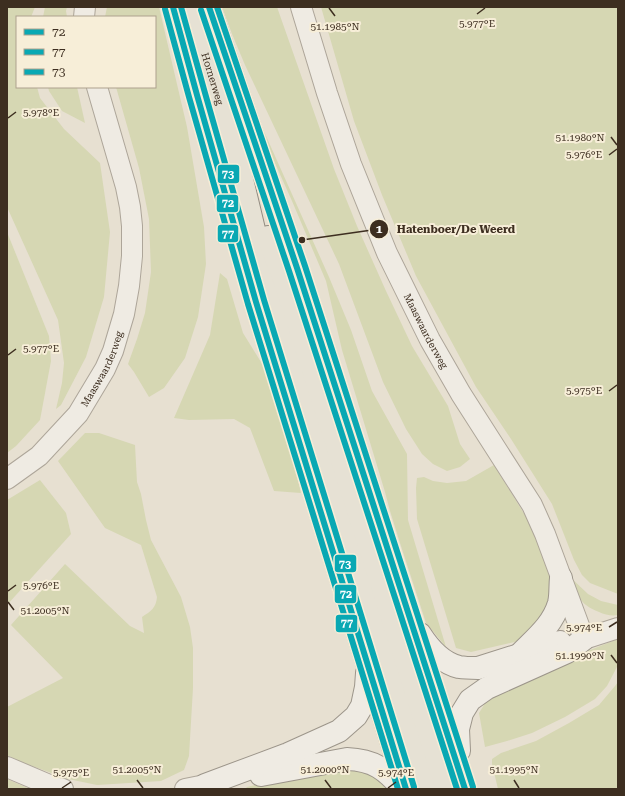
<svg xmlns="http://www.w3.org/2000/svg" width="625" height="796" font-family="'Roboto Serif',serif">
	<rect width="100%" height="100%" fill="#e7e0d1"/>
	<g fill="#d6d7b3">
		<path d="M7,7H35L31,17H17V87H37L40,98L64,129L100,163L110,232L104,297L86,357L61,405L56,409L62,383L64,363L58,320L7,207Z"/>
		<path d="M45,7H67L66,11L67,17H43Z"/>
		<path d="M107,7H159L187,127L204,227L206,264L198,317L185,358L164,388L149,397L134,372L128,364L137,339L145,313L151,272L149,219L139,168L116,87H155V17H105Z"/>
		<path d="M222,7H277L334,169L357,226L386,291L412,346L448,406L460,444L470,459L460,467L447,471L433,464L422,454L406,429L383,382L339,264L245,65L232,34Z"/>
		<path d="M321,7H618V594L590,583L582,575L574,560L552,504L511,439L476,387L416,276L382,195L354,121Z"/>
		<path d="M242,82L329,277L351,330L372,391L407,454L408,520L446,647L426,623L400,543L390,511L385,492L342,350L326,281L292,201L239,83Z"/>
		<path d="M48,87H77L85,123L62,111L49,91Z"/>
		<path d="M7,232L49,336L51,361L40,420L16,446L7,453Z"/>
		<path d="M220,273L227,279L243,333L269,375L285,424L301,493L274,491L250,428L234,419L189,420L174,418L210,335Z"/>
		<path d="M85,433H99L135,445L137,482L141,494L146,520L151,540L181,597L190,627L193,648V688L189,756L184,770L161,781L97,785L68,779L21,762L7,755V707L63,678L11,625L65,564L130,626L144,633L142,617C151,611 156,608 157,597L141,545L105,528L58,461Z"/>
		<path d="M494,465L531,525L551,572L552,587L545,619L519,641L471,652L456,648L417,519L416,488L417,478L424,477L433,481L447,483L466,481Z"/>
		<path d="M40,480L66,513L71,534L7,605V500Z"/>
		<path d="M570,577L588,594L601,601L618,605V615C612,616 605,615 599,612C579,604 578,596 570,577Z"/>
		<path d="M618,639V665L607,686L595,699L565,717L532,733L507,741L485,747L479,713L487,700L557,663Z"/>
		<path d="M618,682V789H498L492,764V759L501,753L536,741L569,723L599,705L615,686Z"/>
		<path d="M345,768L368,772L381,782L386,789H245L247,787L278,779Z"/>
		<path d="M7,779L30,789H7Z"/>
	</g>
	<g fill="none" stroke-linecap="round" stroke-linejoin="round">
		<g stroke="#ada599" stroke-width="22">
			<g id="street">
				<path id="s1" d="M301,7L327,93L351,164L387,253L430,340L461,394L532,505L545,534L584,639L618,628"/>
				<path d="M84,17L85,7"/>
				<path id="s2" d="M7,479L39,456L78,414L105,369L113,351L124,314L129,286L132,256V226L130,207L126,187L97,87"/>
				<path d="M7,767L54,787L63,789"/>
				<path d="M185,789L205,785L206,789"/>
			</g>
		</g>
		<g stroke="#9c958a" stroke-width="24">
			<g id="secondary">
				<path d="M173,7L197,95L256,302L406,789"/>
				<path d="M209,7L297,268L465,789"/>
				<path d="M420,634C429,648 442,663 459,667C465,668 472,668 478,668L560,642"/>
				<path d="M522,652C537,637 553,624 559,603C561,595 560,586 561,578"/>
				<path d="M459,751L458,729L462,713L470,700L487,688L567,652L584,639"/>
				<path d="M261,775L347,759C374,760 385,769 403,789"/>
				<path d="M205,785L288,754L339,731L356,716L362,706L366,687L367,673"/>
			</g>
		</g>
		<g stroke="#928b80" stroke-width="24">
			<g id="primary">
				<path id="s3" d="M191,7L235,150L267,284L379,644L426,789"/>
				<path d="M268,237L285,282L447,789"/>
			</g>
		</g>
		<use href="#street" stroke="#efebe3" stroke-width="20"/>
		<use href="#secondary" stroke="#efebe3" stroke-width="22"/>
		<use href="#primary" stroke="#e6e1d4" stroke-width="22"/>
		<g stroke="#f7eed8" stroke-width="9">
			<g id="bus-1">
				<path d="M173,7L197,95L256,302L406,789"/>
				<path d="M209,7L297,268L465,789"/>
			</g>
		</g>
		<g stroke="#f7eed8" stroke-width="9">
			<g id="bus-2">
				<path d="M165,9L189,97L248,304L398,789"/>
				<path d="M201,10L289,271L457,789"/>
			</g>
		</g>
		<g stroke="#f7eed8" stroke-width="9">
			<g id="bus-3">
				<path d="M181,7L205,93L264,300L414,787"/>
				<path d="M217,7L305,266L473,787"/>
			</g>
		</g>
		<use href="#bus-1" stroke="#09a8b3" stroke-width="6"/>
		<use href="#bus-2" stroke="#09a8b3" stroke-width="6"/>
		<use href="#bus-3" stroke="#09a8b3" stroke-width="6"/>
	</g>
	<path fill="none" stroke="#3d2e20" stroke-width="1.5" d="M329,8L335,16M477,14L485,8M8,118L16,112M611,137L617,145M609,155L617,149M8,355L16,349M609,391L617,385M8,591L16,585M8,602L14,610M609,627L617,622M611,655L617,663M137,780L143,788M325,780L331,788M514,780L519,788M62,788L71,782M388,788L396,782"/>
	<g text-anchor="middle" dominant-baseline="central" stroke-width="4" stroke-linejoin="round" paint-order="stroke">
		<g font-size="10" fill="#3d2e20" stroke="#f7eed8">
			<text stroke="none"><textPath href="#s3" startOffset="75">Hornerweg</textPath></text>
			<text stroke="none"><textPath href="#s1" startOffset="348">Maaswaarderweg</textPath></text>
			<text stroke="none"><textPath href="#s2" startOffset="148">Maaswaarderweg</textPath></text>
		</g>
	</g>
	<g font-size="10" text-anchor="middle" fill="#3d2e20" stroke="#f7eed8" stroke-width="4" stroke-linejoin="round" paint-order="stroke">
		<text x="477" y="27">5.977°E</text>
		<text x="335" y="30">51.1985°N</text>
		<text x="41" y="116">5.978°E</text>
		<text x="580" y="141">51.1980°N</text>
		<text x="584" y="158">5.976°E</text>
		<text x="41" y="352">5.977°E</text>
		<text x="584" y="394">5.975°E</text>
		<text x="41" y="589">5.976°E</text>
		<text x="45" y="614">51.2005°N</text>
		<text x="584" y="631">5.974°E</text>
		<text x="580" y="659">51.1990°N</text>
		<text x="137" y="773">51.2005°N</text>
		<text x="325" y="773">51.2000°N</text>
		<text x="514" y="773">51.1995°N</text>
		<text x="71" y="776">5.975°E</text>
		<text x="396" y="776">5.974°E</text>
	</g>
	<path fill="none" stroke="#3d2e20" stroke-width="1.5" d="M302 240L379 229"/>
	<g fill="#3d2e20" stroke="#f7eed8" stroke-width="1.5">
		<circle cx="302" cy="240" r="4"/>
		<circle cx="379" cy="229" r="10"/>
	</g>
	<g font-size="12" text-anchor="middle" font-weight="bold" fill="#fff">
		<text x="379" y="233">1</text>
	</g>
	<g font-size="11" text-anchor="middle" font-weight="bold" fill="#3d2e20" stroke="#f7eed8" stroke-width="4" stroke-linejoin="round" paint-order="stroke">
		<text x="456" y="233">Hatenboer/De Weerd</text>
	</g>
	<g stroke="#f7eed8" stroke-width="1.5">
		<rect x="217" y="164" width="23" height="20" rx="4" fill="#09a8b3"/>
		<rect x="216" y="194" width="23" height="19" rx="4" fill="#09a8b3"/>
		<rect x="217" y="224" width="22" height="19" rx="4" fill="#09a8b3"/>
		<rect x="334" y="554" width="23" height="19" rx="4" fill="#09a8b3"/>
		<rect x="334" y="584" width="23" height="20" rx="4" fill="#09a8b3"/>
		<rect x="335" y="614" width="23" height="19" rx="4" fill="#09a8b3"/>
	</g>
	<g font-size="11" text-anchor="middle" font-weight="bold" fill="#fff">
		<text x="228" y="178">73</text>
		<text x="228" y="207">72</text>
		<text x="228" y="238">77</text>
		<text x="345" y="568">73</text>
		<text x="346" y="598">72</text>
		<text x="347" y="627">77</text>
	</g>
	<rect width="625" height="796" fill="none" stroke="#3d2e20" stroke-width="16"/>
	<rect x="16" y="16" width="140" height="72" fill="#f7eed8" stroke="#ada18e"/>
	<rect x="24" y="29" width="20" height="6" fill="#09a8b3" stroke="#ada18e"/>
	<text x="52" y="36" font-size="12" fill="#3d2e20">72</text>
	<rect x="24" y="49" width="20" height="6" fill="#09a8b3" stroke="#ada18e"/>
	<text x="52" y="56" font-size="12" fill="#3d2e20">77</text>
	<rect x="24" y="69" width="20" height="6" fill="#09a8b3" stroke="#ada18e"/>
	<text x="52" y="76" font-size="12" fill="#3d2e20">73</text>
</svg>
